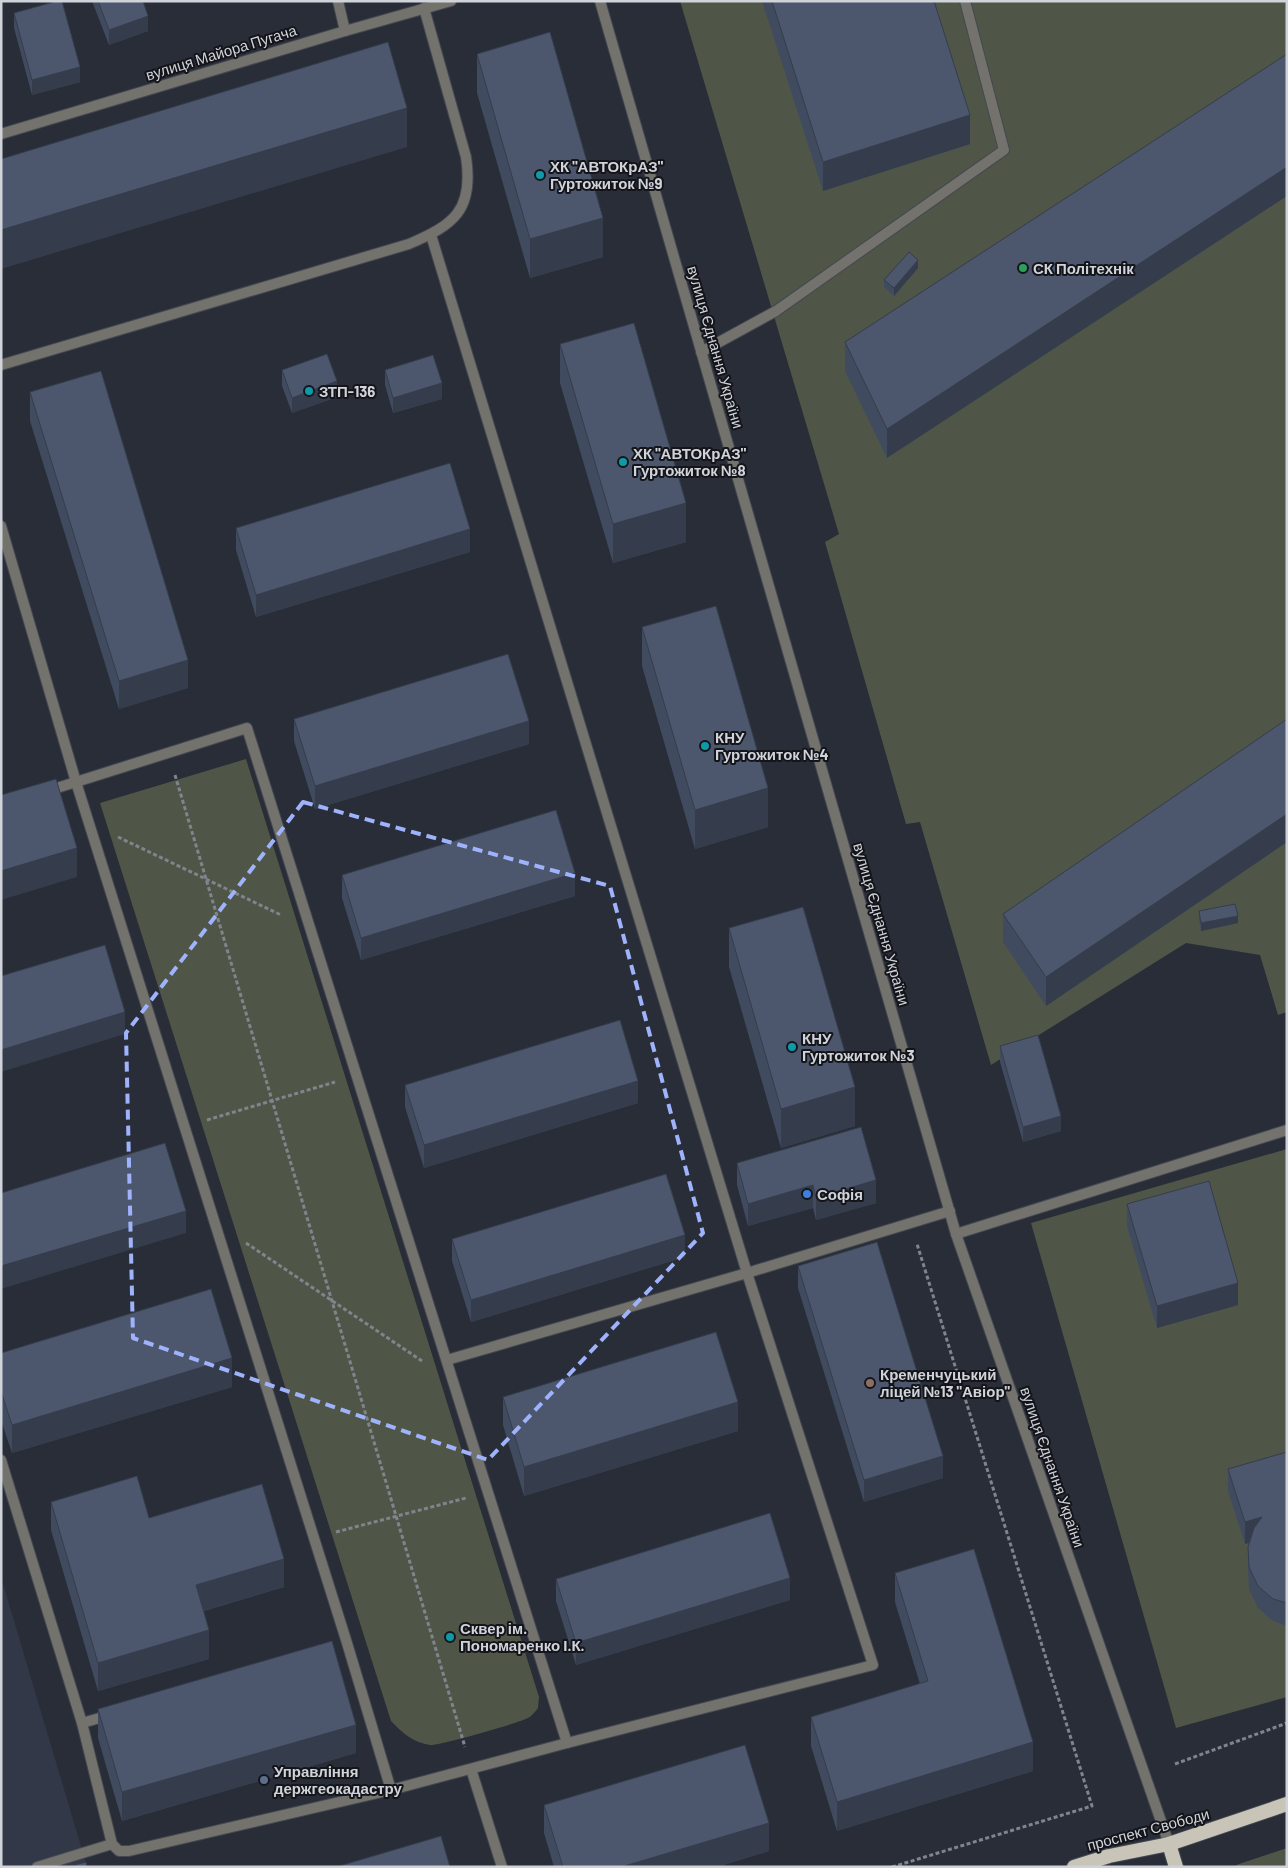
<svg xmlns="http://www.w3.org/2000/svg" width="1288" height="1868" font-family="Barlow,sans-serif">
	<rect width="100%" height="100%" fill="#282d37"/>
	<path fill="#323847" d="M1,1577L83,1853L87,1867H1Z"/>
	<g fill="#4f5647">
		<path d="M680,1H1287V1012L1278,1015L1260,955L1186,943L991,1065L920,822L906,824L825,542L839,534Z"/>
		<path d="M246,759L539,1697L538,1708C536,1711 533,1714 530,1717C523,1722 438,1746 430,1745C414,1743 401,1732 391,1721L100,803Z"/>
		<path d="M1287,1149V1697L1176,1728L1031,1223Z"/>
		<path d="M1287,1848V1867H1233L1239,1864Z"/>
	</g>
	<g fill="none" stroke-linecap="round" stroke-linejoin="round">
		<g stroke="#434851" stroke-width="12">
			<g id="service">
				<path d="M431,235L747,1273L873,1665L567,1743"/>
				<path d="M701,352L776,311L1004,150L965,1"/>
				<path d="M1,365L409,244C454,225 474,210 466,157L424,8"/>
				<path d="M1,526L76,782L47,791"/>
				<path d="M956,1234L1287,1130"/>
				<path d="M447,1360L747,1273L950,1211"/>
				<path d="M1,1460L82,1723L112,1844L119,1851H129L391,1790L567,1743L247,728L76,782L347,1643L391,1790"/>
				<path d="M82,1723L110,1715"/>
				<path d="M471,1769L502,1867"/>
				<path d="M37,1867L112,1844"/>
			</g>
		</g>
		<g stroke="#434851" stroke-width="12">
			<g id="minor">
				<path d="M338,1L345,31"/>
				<path d="M600,1L956,1234L1169,1844"/>
				<path d="M1,134L345,31L451,1"/>
			</g>
		</g>
		<g stroke="#434851" stroke-width="16">
			<g id="trunk">
				<path d="M1169,1844L1176,1867"/>
				<path d="M1074,1867L1109,1856L1169,1844L1287,1804"/>
			</g>
		</g>
		<g stroke="#80848c" stroke-width="3" stroke-dasharray="4 2.5" stroke-linecap="butt">
			<path d="M175,775L465,1747"/>
			<path d="M118,837L281,915"/>
			<path d="M207,1120L335,1082"/>
			<path d="M246,1243L422,1361"/>
			<path d="M336,1532L466,1498"/>
			<path d="M1175,1764L1287,1723"/>
			<path d="M892,1867L1092,1806L917,1244"/>
		</g>
		<use href="#service" stroke="#74726d" stroke-width="10"/>
		<use href="#minor" stroke="#74726d" stroke-width="10"/>
		<use href="#trunk" stroke="#c8c4b8" stroke-width="14"/>
	</g>
	<g fill="#414b5f">
		<path d="M92,1H143L148,31L109,45Z"/>
		<path d="M762,1H934L970,144L823,191Z"/>
		<path d="M14,13L80,82L32,95L14,28Z"/>
		<path d="M477,54L603,257L530,278L477,93Z"/>
		<path d="M1287,54L887,458L845,371V342Z"/>
		<path d="M918,268L894,296L884,287V280Z"/>
		<path d="M560,344L686,542L613,563L560,383Z"/>
		<path d="M282,370L337,397L292,413L282,386Z"/>
		<path d="M385,370L442,399L393,413L385,385Z"/>
		<path d="M30,392L188,688L119,709L30,421Z"/>
		<path d="M236,528L470,552L256,617L236,550Z"/>
		<path d="M642,627L768,827L695,849L642,666Z"/>
		<path d="M294,719L529,744L315,809L294,741Z"/>
		<path d="M1287,719V842L1046,1006L1003,942V914Z"/>
		<path d="M342,875L575,896L361,960L342,898Z"/>
		<path d="M1199,911L1238,923L1201,931L1199,919Z"/>
		<path d="M729,928L855,1126L781,1148L729,967Z"/>
		<path d="M1000,1046L1061,1131L1023,1142L1000,1062Z"/>
		<path d="M405,1085L638,1103L424,1168L405,1107Z"/>
		<path d="M737,1163L876,1203L816,1220L813,1208L748,1226L737,1185Z"/>
		<path d="M1127,1204L1238,1305L1157,1328L1127,1226Z"/>
		<path d="M452,1239L685,1257L471,1322L452,1261Z"/>
		<path d="M798,1266L943,1478L864,1502L798,1288Z"/>
		<path d="M1,1353L232,1387L12,1453L1,1420Z"/>
		<path d="M503,1397L738,1431L524,1496L503,1425Z"/>
		<path d="M1287,1452V1626L1273,1621L1258,1608L1249,1589L1248,1569V1547L1249,1543L1245,1544L1228,1491V1469Z"/>
		<path d="M51,1502L149,1518L284,1587L204,1611L209,1659L98,1691L51,1530Z"/>
		<path d="M895,1573L1033,1771L837,1831L811,1746V1717L920,1684L895,1602Z"/>
		<path d="M556,1579L790,1600L576,1665L556,1601Z"/>
		<path d="M98,1709L356,1753L122,1821L98,1738Z"/>
		<path d="M544,1805L769,1851L717,1867H554L544,1833Z"/>
	</g>
	<g fill="#353d4d">
		<path d="M148,16V31L109,45V30Z"/>
		<path d="M80,67V82L32,95V80Z"/>
		<path d="M407,108V147L1,269V230Z"/>
		<path d="M970,115V144L823,191V162Z"/>
		<path d="M1287,167V196L887,458V429Z"/>
		<path d="M603,218V257L530,278V239Z"/>
		<path d="M918,260V268L894,296V288Z"/>
		<path d="M337,381V397L292,413V398Z"/>
		<path d="M442,383V399L393,413V398Z"/>
		<path d="M686,503V542L613,563V524Z"/>
		<path d="M470,529V552L256,617V595Z"/>
		<path d="M188,660V688L119,709V681Z"/>
		<path d="M529,721V744L315,809V786Z"/>
		<path d="M768,788V827L695,849V810Z"/>
		<path d="M1287,814V842L1046,1006V977Z"/>
		<path d="M77,848V877L1,900V871Z"/>
		<path d="M575,873V896L361,960V938Z"/>
		<path d="M1238,916V923L1201,931V923Z"/>
		<path d="M125,1012V1034L1,1072V1050Z"/>
		<path d="M638,1081V1103L424,1168V1145Z"/>
		<path d="M855,1087V1126L781,1148V1109Z"/>
		<path d="M1061,1116V1131L1023,1142V1127Z"/>
		<path d="M876,1180V1203L816,1220V1198Z"/>
		<path d="M813,1185V1208L748,1226V1204Z"/>
		<path d="M186,1211V1233L1,1289V1266Z"/>
		<path d="M685,1235V1257L471,1322V1300Z"/>
		<path d="M1238,1283V1305L1157,1328V1306Z"/>
		<path d="M232,1358V1387L12,1453V1425Z"/>
		<path d="M738,1402V1431L524,1496V1467Z"/>
		<path d="M943,1456V1478L864,1502V1480Z"/>
		<path d="M1262,1517V1539L1245,1544V1522Z"/>
		<path d="M284,1559V1587L196,1613V1585Z"/>
		<path d="M790,1578V1600L576,1665V1643Z"/>
		<path d="M209,1630V1659L98,1691V1663Z"/>
		<path d="M356,1725V1753L122,1821V1792Z"/>
		<path d="M1033,1742V1771L837,1831V1802Z"/>
		<path d="M769,1823V1851L717,1867H621Z"/>
	</g>
	<g fill="#4c576e" stroke="#353d4d">
		<path d="M57,1H62L80,67L32,80L14,13Z"/>
		<path d="M98,1H143L148,16L109,30Z"/>
		<path d="M772,1H934L970,115L823,162Z"/>
		<path d="M550,32L603,218L530,239L477,54Z"/>
		<path d="M388,42L407,108L1,230V159Z"/>
		<path d="M1287,54V167L887,429L845,342Z"/>
		<path d="M909,252L918,260L894,288L884,280Z"/>
		<path d="M634,323L686,503L613,524L560,344Z"/>
		<path d="M327,354L337,381L292,398L282,370Z"/>
		<path d="M433,355L442,383L393,398L385,370Z"/>
		<path d="M101,371L188,660L119,681L30,392Z"/>
		<path d="M450,463L470,529L256,595L236,528Z"/>
		<path d="M716,606L768,788L695,810L642,627Z"/>
		<path d="M508,654L529,721L315,786L294,719Z"/>
		<path d="M1287,719V814L1046,977L1003,914Z"/>
		<path d="M56,779L77,848L1,871V795Z"/>
		<path d="M556,810L575,873L361,938L342,875Z"/>
		<path d="M1235,904L1238,916L1201,923L1199,911Z"/>
		<path d="M803,907L855,1087L781,1109L729,928Z"/>
		<path d="M105,945L125,1012L1,1050V976Z"/>
		<path d="M620,1020L638,1081L424,1145L405,1085Z"/>
		<path d="M1038,1035L1061,1116L1023,1127L1000,1046Z"/>
		<path d="M861,1127L876,1180L816,1198L813,1185L748,1204L737,1163Z"/>
		<path d="M165,1143L186,1211L1,1266V1193Z"/>
		<path d="M666,1174L685,1235L471,1300L452,1239Z"/>
		<path d="M1209,1181L1238,1283L1157,1306L1127,1204Z"/>
		<path d="M877,1242L943,1456L864,1480L798,1266Z"/>
		<path d="M211,1289L232,1358L12,1425L1,1391V1353Z"/>
		<path d="M716,1332L738,1402L524,1467L503,1397Z"/>
		<path d="M1287,1452V1603L1273,1599L1258,1586L1249,1567L1248,1547L1254,1528L1262,1517L1245,1522L1228,1469Z"/>
		<path d="M137,1476L149,1518L262,1484L284,1559L196,1585L209,1630L98,1663L51,1502Z"/>
		<path d="M770,1513L790,1578L576,1643L556,1579Z"/>
		<path d="M974,1549L1033,1742L837,1802L811,1717L928,1681L895,1573Z"/>
		<path d="M332,1641L356,1725L122,1792L98,1709Z"/>
		<path d="M745,1745L769,1823L621,1867H563L544,1805Z"/>
		<path d="M441,1836L450,1867H336Z"/>
		<path d="M86,1862L87,1867H68Z"/>
	</g>
	<path fill="none" stroke="#9fb3fd" stroke-width="4" stroke-dasharray="10 6" stroke-linejoin="round" d="M303,802L610,886L703,1233L488,1460L133,1338L126,1033Z"/>
	<g fill="#0f9aa8" stroke="#13151a" stroke-width="2">
		<circle cx="540" cy="175" r="5"/>
		<circle cx="309" cy="391" r="5"/>
		<circle cx="623" cy="462" r="5"/>
		<circle cx="705" cy="746" r="5"/>
		<circle cx="792" cy="1047" r="5"/>
		<circle cx="450" cy="1637" r="5"/>
	</g>
	<circle fill="#2e9e5b" stroke="#13151a" stroke-width="2" cx="1023" cy="268" r="5"/>
	<circle fill="#3f7fe0" stroke="#13151a" stroke-width="2" cx="807" cy="1194" r="5"/>
	<circle fill="#8d6e63" stroke="#13151a" stroke-width="2" cx="870" cy="1383" r="5"/>
	<circle fill="#5c6f8a" stroke="#13151a" stroke-width="2" cx="264" cy="1780" r="5"/>
	<g text-anchor="middle" dominant-baseline="central" stroke-width="4" stroke-linejoin="round" paint-order="stroke">
		<g font-size="15" fill="#d0d3d9" stroke="#13151a">
			<text transform="translate(221 52) rotate(-17)">вулиця Майора Пугача</text>
			<text transform="translate(716 347) rotate(74)">вулиця Єднання України</text>
			<text transform="translate(882 924) rotate(74)">вулиця Єднання України</text>
			<text transform="translate(1053 1467) rotate(71)">вулиця Єднання України</text>
			<text transform="translate(1148 1829) rotate(-15)">проспект Свободи</text>
		</g>
		<g font-size="15" font-weight="bold" fill="#d0d3d9" stroke="#13151a" text-anchor="start">
			<text x="550" y="166">ХК "АВТОКрАЗ"<tspan x="550" dy="17">Гуртожиток №9</tspan></text>
			<text x="1033" y="268">СК Політехнік</text>
			<text x="319" y="391">ЗТП-136</text>
			<text x="633" y="453">ХК "АВТОКрАЗ"<tspan x="633" dy="17">Гуртожиток №8</tspan></text>
			<text x="715" y="737">КНУ<tspan x="715" dy="17">Гуртожиток №4</tspan></text>
			<text x="802" y="1038">КНУ<tspan x="802" dy="17">Гуртожиток №3</tspan></text>
			<text x="817" y="1194">Софія</text>
			<text x="880" y="1374">Кременчуцький<tspan x="880" dy="17">ліцей №13 "Авіор"</tspan></text>
			<text x="460" y="1628">Сквер ім.<tspan x="460" dy="17">Пономаренко І.К.</tspan></text>
			<text x="274" y="1771">Управлiння<tspan x="274" dy="17">держгеокадастру</tspan></text>
		</g>
	</g>
	<rect width="1288" height="1868" fill="none" stroke="#d0d3d9" stroke-width="5"/>
</svg>
